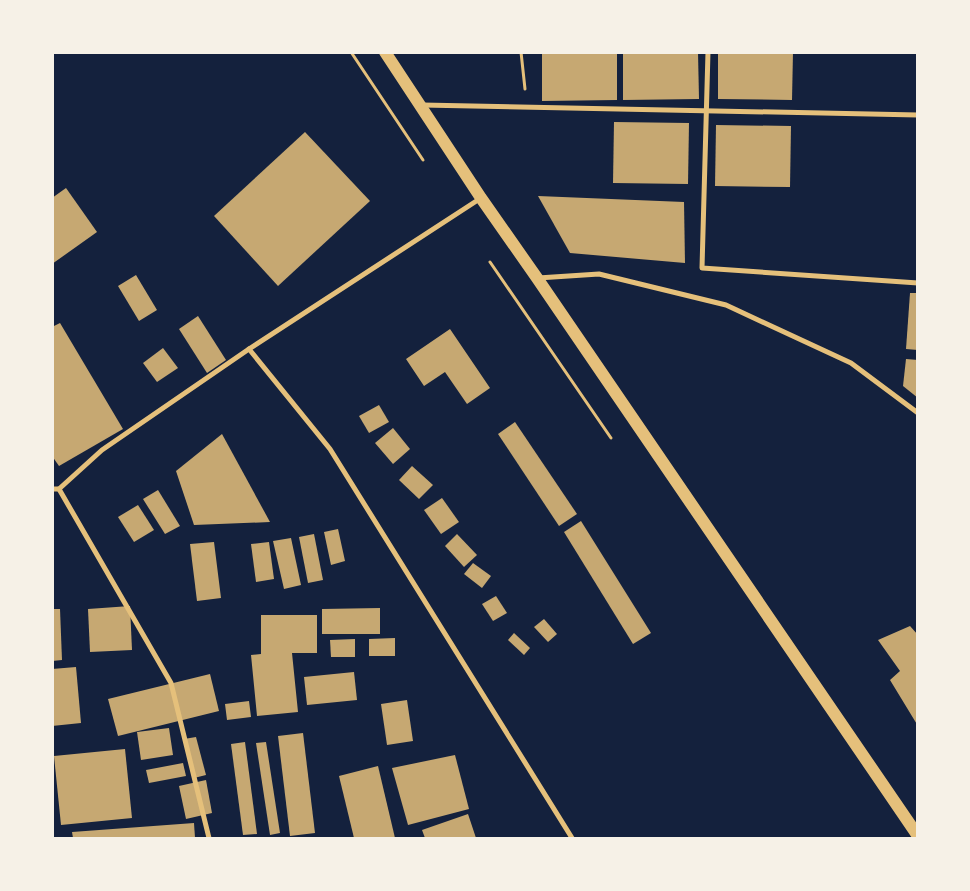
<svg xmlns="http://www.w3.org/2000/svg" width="970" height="891" font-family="Literata,serif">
	<rect width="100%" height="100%" fill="#14213d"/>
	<g fill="#c6a872">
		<path d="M542,52H617V100L542,101Z"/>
		<path d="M623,52H698L699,99L623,100Z"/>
		<path d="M718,52H793L792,100L718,99Z"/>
		<path d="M614,122L689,123L688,184L613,183Z"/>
		<path d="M716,125L791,126L790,187L715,186Z"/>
		<path d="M305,132L370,201L278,286L214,216Z"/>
		<path d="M66,188L97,232L52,264V198Z"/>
		<path d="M538,196L684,202L685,263L570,253Z"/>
		<path d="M136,275L157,310L139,321L118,286Z"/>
		<path d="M910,293H918V350L906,349Z"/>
		<path d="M198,316L226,360L207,373L179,329Z"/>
		<path d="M60,323L123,429L59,466L52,456V327Z"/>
		<path d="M450,329L490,388L467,404L445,372L424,386L406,359Z"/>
		<path d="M163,348L178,368L157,382L143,363Z"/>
		<path d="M906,359L918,360V398L903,386Z"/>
		<path d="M379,405L389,422L369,433L359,416Z"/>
		<path d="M515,422L577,514L559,526L498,434Z"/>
		<path d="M393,428L410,449L393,464L375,443Z"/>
		<path d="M222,434L270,522L194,525L176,471Z"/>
		<path d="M412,466L433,485L419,499L399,480Z"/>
		<path d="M158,490L180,526L165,534L143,499Z"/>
		<path d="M442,498L459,522L441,534L424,510Z"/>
		<path d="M138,505L154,530L134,542L118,517Z"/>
		<path d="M581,521L651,633L633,644L564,532Z"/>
		<path d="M338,529L345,561L331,565L324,532Z"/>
		<path d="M314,534L323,580L308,583L299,537Z"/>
		<path d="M457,534L477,555L464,567L445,546Z"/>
		<path d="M291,538L301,585L284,589L273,541Z"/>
		<path d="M214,542L221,598L197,601L190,544Z"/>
		<path d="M269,542L274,579L256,582L251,544Z"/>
		<path d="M473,563L491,576L482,588L464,574Z"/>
		<path d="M496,596L507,613L493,621L482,604Z"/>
		<path d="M130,606L132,650L90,652L88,609Z"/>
		<path d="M380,608V634H322V609Z"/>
		<path d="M52,609H60L62,660L52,661Z"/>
		<path d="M261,615H317V653H292L298,712L257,716L251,655L261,654Z"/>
		<path d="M544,619L557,634L548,642L534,627Z"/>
		<path d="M910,626L918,635V726L890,680L900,671L878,640Z"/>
		<path d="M514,633L530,648L524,655L508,640Z"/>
		<path d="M395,638V656H369V639Z"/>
		<path d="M355,639V657H331L330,640Z"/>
		<path d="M76,667L81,723L52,726V669Z"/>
		<path d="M354,672L357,700L307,705L304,677Z"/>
		<path d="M210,674L219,711L118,736L108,699Z"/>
		<path d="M407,700L413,741L387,745L381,704Z"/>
		<path d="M249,701L251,717L227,720L225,704Z"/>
		<path d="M169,728L173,755L141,760L137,732Z"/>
		<path d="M303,733L315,833L290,836L278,736Z"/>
		<path d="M196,737L206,775L194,778L184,739Z"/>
		<path d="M245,742L257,834L243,835L231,744Z"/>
		<path d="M266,742L280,833L270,835L256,743Z"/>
		<path d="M125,749L132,818L61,825L54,756Z"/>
		<path d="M455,755L469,809L408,825L392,768Z"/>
		<path d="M183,763L186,776L149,783L146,770Z"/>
		<path d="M378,766L395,838H354L339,776Z"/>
		<path d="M206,780L212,813L186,819L179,786Z"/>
		<path d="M468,814L476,838H425L422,830Z"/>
		<path d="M194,823L195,838H73L72,832Z"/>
	</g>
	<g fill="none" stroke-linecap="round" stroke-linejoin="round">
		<g stroke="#e5c07b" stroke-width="3">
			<path d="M351,52L423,160"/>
			<path d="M521,52L525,89"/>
			<path d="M490,262L611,438"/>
		</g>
		<g stroke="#e5c07b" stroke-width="5">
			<path d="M708,52L702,268L918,283"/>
			<path d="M422,105L918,115"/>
			<path d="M538,278L599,274L726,305L851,363L918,413"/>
			<path d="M249,349L330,449L572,838"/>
			<path d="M52,489H59L102,450L249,349L481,198"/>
			<path d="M59,489L171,683L209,838"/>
		</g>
		<path stroke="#e5c07b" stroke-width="12" d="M385,52L481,198L537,278L918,836"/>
	</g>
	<rect width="970" height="891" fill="none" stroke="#f6f1e7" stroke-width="108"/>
</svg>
